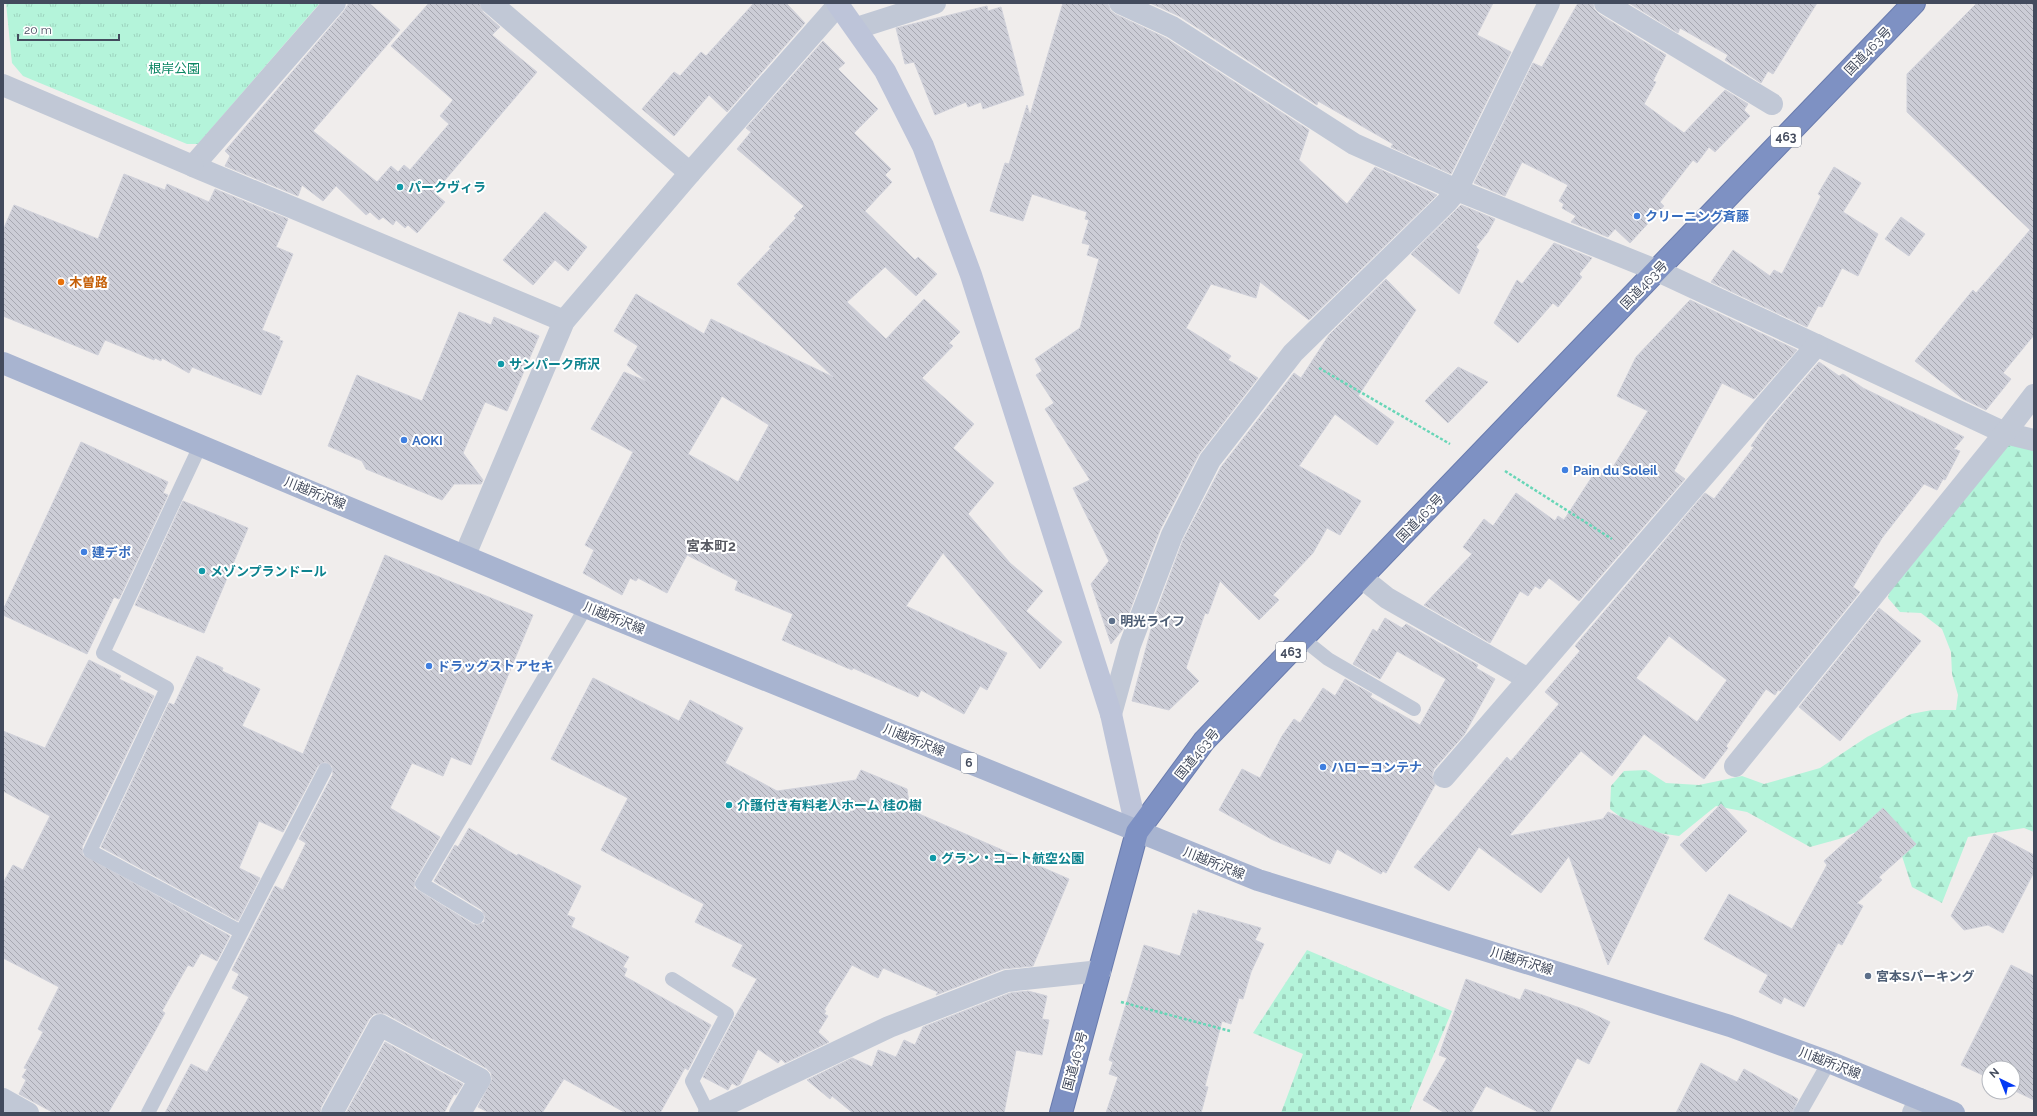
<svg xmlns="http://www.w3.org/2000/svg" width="2037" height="1116" font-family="Raleway,'Noto Sans JP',sans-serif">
	<defs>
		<pattern id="forest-firs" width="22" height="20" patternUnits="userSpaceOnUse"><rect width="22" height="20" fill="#b4f4da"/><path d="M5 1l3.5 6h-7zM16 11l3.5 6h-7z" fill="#9cd3be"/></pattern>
		<pattern id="cemetery-stones" width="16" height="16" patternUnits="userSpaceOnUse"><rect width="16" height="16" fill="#b4f4da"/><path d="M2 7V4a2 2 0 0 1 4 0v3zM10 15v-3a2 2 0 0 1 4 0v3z" fill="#9cd3be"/></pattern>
		<pattern id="park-tufts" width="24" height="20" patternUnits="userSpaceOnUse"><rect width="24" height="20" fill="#b4f4da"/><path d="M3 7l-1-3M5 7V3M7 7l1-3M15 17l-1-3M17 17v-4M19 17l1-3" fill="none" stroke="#9cd3be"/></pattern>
		<pattern id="building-back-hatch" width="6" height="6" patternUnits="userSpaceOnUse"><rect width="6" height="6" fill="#cccdd6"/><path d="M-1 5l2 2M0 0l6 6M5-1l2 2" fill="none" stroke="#a7a8b1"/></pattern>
	</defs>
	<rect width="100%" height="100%" fill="#f0edec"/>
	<path fill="url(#forest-firs)" d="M2011,441L2034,447V832L2024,828L1968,837L1942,903L1912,887L1900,850L1869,827L1839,839L1810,847L1747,812L1716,806L1679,836L1638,830L1610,809L1611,786L1624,771L1646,770L1666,783L1699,785L1742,776L1764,784L1820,768L1867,737L1911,714L1932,710H1956L1958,695L1952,674L1951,652L1942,629L1921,613L1900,612L1888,598L1892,582Z"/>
	<path fill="url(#cemetery-stones)" d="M1307,950L1452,1011L1409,1113H1281L1303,1054L1253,1033Z"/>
	<path fill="url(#park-tufts)" d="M6,3H320L198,144H187L23,76L12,63Z"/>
	<g fill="url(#building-back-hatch)" stroke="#d0d1da" fill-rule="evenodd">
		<path d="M349,3H369L400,30L313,131L377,182L391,166L398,172L404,165L410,170L449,124L440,116L453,100L391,46L429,3H479L483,12L500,27L492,35L537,72L434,193L445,202L417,233L408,225L405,228L396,220L393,225L383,217L379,220L370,212L366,215L336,186L323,201L302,185L298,196L225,166L230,156L225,151L344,11Z"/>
		<path d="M754,3H786L805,23L727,112L709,95L674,136L642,109L674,72L680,76L701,52L706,56Z"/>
		<path d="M1063,3H1108L1110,10L1115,14L1166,38L1309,130L1299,160L1347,204L1375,167L1437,195L1309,320L1260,282L1256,298L1211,284L1186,328L1231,356L1228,360L1258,378L1199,454L1160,530L1123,629L1111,644L1091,584L1109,561L1073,488L1090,480L1045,409L1054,403L1036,375L1042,371L1035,359L1080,328L1099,259L1087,255L1090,245L1082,243L1089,220L1085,219L1087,212L1032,194L1023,221L990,211L1005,163L1009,164L1027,105L1030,115Z"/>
		<path d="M1150,3H1493L1477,35L1511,52L1451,174L1391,147L1393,144L1318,101L1317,105L1179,16Z"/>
		<path d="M1578,3H1593L1594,9L1599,14L1666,55L1653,81L1656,82L1644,104L1684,133L1725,90L1748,104L1744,110L1750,116L1715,152L1709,147L1697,163L1693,160L1660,202L1664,206L1630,243L1615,229L1608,237L1571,222L1576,216L1562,208L1564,204L1559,201L1568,185L1522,162L1505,196L1474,183L1533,63L1542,67Z"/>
		<path d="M1629,3H1817L1773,74L1768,71L1761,83L1725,60L1728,55L1680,28L1678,33Z"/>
		<path d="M1977,3H2034V335L2003,373L2011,379L1986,410L1963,399L1915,361L1973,290L1976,293L2030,230L1907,112V74Z"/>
		<path d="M987,6L988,11L1001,7L1024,95L983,109L981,102L968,107L966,102L935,115L914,62L905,64L896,28Z"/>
		<path d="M823,41L845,63L838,69L878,109L854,133L891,169L885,175L892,182L865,211L915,260L918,257L937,274L916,296L885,267L847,302L886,339L924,299L960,332L949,343L953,346L922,378L974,424L953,448L994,483L968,514L1010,563L1043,591L1026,611L1062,642L1040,669L943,553L906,606L1007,653L987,690L980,686L964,714L921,690L918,697L853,668L852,670L782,640L793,614L735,590L738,581L687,555L667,593L638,578L636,581L630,578L622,595L583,573L594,550L585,545L633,452L591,429L624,372L646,381L627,365L638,346L614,331L636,294L704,334L711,319L833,377L737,284L771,248L769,247L796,218L794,216L804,206L737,149L751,132L746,128ZM722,396L769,425L738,482L688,454Z"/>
		<path d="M1834,167L1861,183L1843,212L1878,234L1858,276L1842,268L1822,307L1818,306L1807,327L1711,282L1733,250L1770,276L1774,270L1782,274L1821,196L1818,194Z"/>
		<path d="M124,174L165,190L167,184L209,202L215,189L288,219L276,247L293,254L262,330L280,337L279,340L283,341L261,395L192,367L189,373L162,358L161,361L155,358L154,360L105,340L98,355L3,316V230L14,205L98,239Z"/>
		<path d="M1461,205L1495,219L1488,232L1476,247L1479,250L1459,294L1411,254Z"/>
		<path d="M545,212L587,247L568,271L555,260L533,285L503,260Z"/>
		<path d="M1901,217L1925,234L1909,256L1885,239Z"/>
		<path d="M1554,243L1592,258L1579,274L1582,277L1558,307L1553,303L1518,343L1494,323L1517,280L1522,284Z"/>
		<path d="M1386,279L1416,310L1358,396L1394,422L1377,445L1335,414L1299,466L1361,501L1340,535L1327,528L1313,553L1273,595L1279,600L1259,620L1220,581L1208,614L1205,613L1186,668L1199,681L1169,710L1132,701L1154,618L1183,540L1221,467L1294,373L1301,378L1329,335Z"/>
		<path d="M1690,300L1797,350L1754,399L1722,383L1674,471L1685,479L1579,601L1549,578L1540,589L1535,586L1528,596L1520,591L1490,643L1424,605L1472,554L1463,547L1484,519L1493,526L1516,493L1555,521L1558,516L1564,520L1597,469L1608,475L1648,411L1617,396L1636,357Z"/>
		<path d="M459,312L491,325L494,317L539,336L507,411L485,402L463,453L483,480L481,484H454L442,500L366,469L362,461L328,446L357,375L422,401Z"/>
		<path d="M1819,362L1839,376L1843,374L1863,388L1964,437L1954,449L1960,451L1945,480L1943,479L1937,490L1924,484L1882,538L1853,587L1860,592L1780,691L1778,690L1775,695L1766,689L1726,746L1728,748L1704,779L1644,734L1612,776L1581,751L1509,836L1603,819L1608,812L1669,837L1608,965L1569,856L1541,893L1479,847L1449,891L1414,867L1507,757L1511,761L1559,704L1545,692L1580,651L1575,646L1705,493L1714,499L1754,447L1751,446L1768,421ZM1669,636L1727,680L1697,722L1636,678Z"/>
		<path d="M1458,367L1488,382L1448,423L1425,401Z"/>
		<path d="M81,442L168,482L163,493L168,495L119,599L114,597L87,654L3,615V610Z"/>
		<path d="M183,501L248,528L204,633L135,605Z"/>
		<path d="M385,555L533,615L471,765L451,757L443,776L412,763L390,808L440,837L415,880L414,888L473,924L477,925L484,922L485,917L482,910L434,881L455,845L458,847L469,828L517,856L518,854L581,886L567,915L575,918L571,927L629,957L623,967L627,969L624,976L711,1025L688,1070L685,1068L660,1113H626L564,1079L542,1113H490L478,1107L492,1079L491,1073L486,1068L386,1014L380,1013L374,1014L369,1019L321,1107L320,1113H165L191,1064L207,1072L249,997L232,988L239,974L232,970L275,886L283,890L306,843L299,839L333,774L332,766L325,762L318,766L283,832L259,821L239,868L260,878L238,921L101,847L169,703L174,705L197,656L223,668L222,671L260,689L242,726L303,754Z"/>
		<path d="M1879,608L1921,641L1840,741L1799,707Z"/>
		<path d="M1385,618L1402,628L1406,624L1478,665L1476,668L1495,679L1464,735L1434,769L1432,775L1435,785L1386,873L1383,871L1381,874L1337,849L1330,864L1273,840L1219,810L1242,769L1260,778L1282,736L1294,719L1300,723L1323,688L1335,696L1345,679L1372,694L1370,697L1420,725L1446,679L1397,651L1380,679L1353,664L1373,629L1377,632Z"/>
		<path d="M89,660L121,676L119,679L154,696L82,847L83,855L230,936L217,961L201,953L193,967L188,965L162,1011L165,1013L149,1042L108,1113H54L19,1094L26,1080L22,1077L27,1069L24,1068L43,1032L38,1029L59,987L3,958V883L13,865L23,870L50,816L3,791V731L45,748Z"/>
		<path d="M593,678L679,721L690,700L743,728L725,763L777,791L856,780L861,770L907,789L910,810L1069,879L1033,966L1003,969L936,995L938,992L883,968L878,978L852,965L824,1010L826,1011L824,1014L828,1016L818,1032L829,1042L785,1063L781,1059L778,1063L758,1049L740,1084L737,1086L732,1083L728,1090L703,1077L735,1017L757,979L732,966L743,945L695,922L704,904L601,850L628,798L551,759Z"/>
		<path d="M1721,804L1747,831L1706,872L1680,845Z"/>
		<path d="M1883,808L1916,844L1879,877L1882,880L1857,903L1863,906L1842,945L1838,943L1804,1007L1784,997L1781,1004L1759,992L1768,975L1704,939L1729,894L1792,929L1827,865L1824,861Z"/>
		<path d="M1994,834L2034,855V872L2003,933L1988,925L1964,930L1951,916Z"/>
		<path d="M1198,910L1261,928L1255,940L1264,944L1251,972L1243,999L1239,998L1231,1024L1222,1021L1205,1086L1208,1087L1201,1113H1106L1118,1077L1109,1074L1113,1062L1109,1060L1144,945L1180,956L1193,913L1197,915Z"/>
		<path d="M2011,965L2034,976V1100L2013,1090V1068H1989V1078L1961,1065Z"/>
		<path d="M1466,979L1520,1000L1525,989L1583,1009L1610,1022L1589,1064L1577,1058L1549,1113H1540L1486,1086L1471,1113H1445L1423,1100L1447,1058L1439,1055Z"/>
		<path d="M1028,991L1047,996L1042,1019L1049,1020L1042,1055L1016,1050L1004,1113H853L832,1096L830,1099L807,1080L852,1058L872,1067L878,1050L896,1057L904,1040L915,1045L923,1027L1010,993Z"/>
		<path d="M385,1042L463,1084L456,1095L454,1094L444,1113H346Z"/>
		<path d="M1701,1063L1737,1082L1744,1069L1798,1099L1792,1113H1676Z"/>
	</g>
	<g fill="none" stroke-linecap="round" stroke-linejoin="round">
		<g stroke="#697bae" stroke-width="24">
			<path id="highway" d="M1061,1113L1137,832L1204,741L1914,3"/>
		</g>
		<g stroke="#68d6b7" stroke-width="2.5" stroke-dasharray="3 2" stroke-linecap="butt">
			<path d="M1319,368L1450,444"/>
			<path d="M1505,471L1612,539"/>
			<path d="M1121,1002L1230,1031"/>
		</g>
		<g stroke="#c1c8d6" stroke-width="14">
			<path d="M200,446L103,653L167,688L90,851L241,932"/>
			<path d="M1303,639L1328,659L1414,709"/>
			<path d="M477,917L422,884L586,607"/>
			<path d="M672,979L727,1014L692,1081L708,1113"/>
			<path d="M148,1113L325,770"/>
			<path d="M1800,1113L1829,1062"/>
		</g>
		<g stroke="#c1c8d6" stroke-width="22">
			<path d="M335,3L193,166L564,321"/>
			<path d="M491,3L690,173"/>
			<path d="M1120,3L1172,27L1354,144L1457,190L1658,271L2005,433L2034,440"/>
			<path d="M1605,3L1772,104"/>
			<path d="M857,28L935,3"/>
			<path d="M3,85L193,166"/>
			<path d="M465,555L564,321L690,173L838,5"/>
			<path d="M1362,578L1387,598L1528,679"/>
			<path d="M1111,714L1130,645L1172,535L1210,460L1293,353L1447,202L1457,190L1549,3"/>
			<path d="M1735,766L2005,433L2034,395"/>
			<path d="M1444,777L1817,345"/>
			<path d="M3,1099L28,1113"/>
			<path d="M332,1113L380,1025L480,1079L460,1113"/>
			<path d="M709,1113L889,1027L1007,981L1100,971"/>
			<path d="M1913,1113L1920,1099"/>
		</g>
		<path stroke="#bdc4d9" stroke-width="22" d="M837,3L885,71L923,146L971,275L1111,714L1137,832"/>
		<path stroke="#a8b4d0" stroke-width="22" d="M3,363L586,607L1258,880L1730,1026L1829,1062L1954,1113"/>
		<use href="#highway" stroke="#7e91c3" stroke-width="22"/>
	</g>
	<g fill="#0f9aa8" stroke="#fff" stroke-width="1.5">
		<circle cx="400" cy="187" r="4"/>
		<circle cx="501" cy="364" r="4"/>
		<circle cx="202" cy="571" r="4"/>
		<circle cx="729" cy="805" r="4"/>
		<circle cx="933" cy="858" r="4"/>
	</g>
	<g fill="#3f7fe0" stroke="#fff" stroke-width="1.5">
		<circle cx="1637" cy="216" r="4"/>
		<circle cx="404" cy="440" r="4"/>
		<circle cx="1565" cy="470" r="4"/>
		<circle cx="84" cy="552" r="4"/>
		<circle cx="429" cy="666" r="4"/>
		<circle cx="1323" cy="767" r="4"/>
	</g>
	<circle fill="#e8710a" stroke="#fff" stroke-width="1.5" cx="61" cy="282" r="4"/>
	<g fill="#5c6f8a" stroke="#fff" stroke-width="1.5">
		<circle cx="1112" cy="621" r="4"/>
		<circle cx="1868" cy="976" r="4"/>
	</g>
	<g text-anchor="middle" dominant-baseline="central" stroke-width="4" stroke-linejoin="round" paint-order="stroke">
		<g fill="#fff" stroke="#7b818e" stroke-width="1">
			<rect x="1771" y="127" width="30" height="20" rx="3"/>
			<rect x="1276" y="642" width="30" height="20" rx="3"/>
			<rect x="961" y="753" width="16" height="20" rx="3"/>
		</g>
		<g font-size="12" font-weight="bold" fill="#434b5d">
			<text x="1786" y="137">463</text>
			<text x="1291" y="652">463</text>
			<text x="969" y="763">6</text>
		</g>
		<g font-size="13" fill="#434b5d" stroke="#fff">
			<text transform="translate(1868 51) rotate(-46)">国道463号</text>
			<text transform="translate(1644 285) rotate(-46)">国道463号</text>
			<text transform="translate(315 493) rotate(22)">川越所沢線</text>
			<text transform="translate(1420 518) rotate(-46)">国道463号</text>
			<text transform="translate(614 618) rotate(22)">川越所沢線</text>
			<text transform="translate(914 740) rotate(22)">川越所沢線</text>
			<text transform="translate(1197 754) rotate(-51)">国道463号</text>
			<text transform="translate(1214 863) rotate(22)">川越所沢線</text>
			<text transform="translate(1522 961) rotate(17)">川越所沢線</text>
			<text transform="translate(1075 1061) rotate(-75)">国道463号</text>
			<text transform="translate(1830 1063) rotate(21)">川越所沢線</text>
		</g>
		<g font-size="13" fill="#0b8663" stroke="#fff">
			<text x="174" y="68">根岸公園</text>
		</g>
		<g font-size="13" font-weight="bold" fill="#0d838f" stroke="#fff" text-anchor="start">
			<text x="408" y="187">パークヴィラ</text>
			<text x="509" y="364">サンパーク所沢</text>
			<text x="210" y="571">メゾンプランドール</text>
			<text x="737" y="805">介護付き有料老人ホーム 桂の樹</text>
			<text x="941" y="858">グラン・コート航空公園</text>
		</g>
		<g font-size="13" font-weight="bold" fill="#366cbe" stroke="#fff" text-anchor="start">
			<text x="1645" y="216">クリーニング斉藤</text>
			<text x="412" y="440">AOKI</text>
			<text x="1573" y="470">Pain du Soleil</text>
			<text x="92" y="552">建デポ</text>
			<text x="437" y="666">ドラッグストアセキ</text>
			<text x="1331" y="767">ハローコンテナ</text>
		</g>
		<g font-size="13" font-weight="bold" fill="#c56008" stroke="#fff" text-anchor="start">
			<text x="69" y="282">木曽路</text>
		</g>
		<g font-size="13" font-weight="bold" fill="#4e5e75" stroke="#fff" text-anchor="start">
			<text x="1120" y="621">明光ライフ</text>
			<text x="1876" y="976">宮本Sパーキング</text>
		</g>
		<g font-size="14" font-weight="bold" fill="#595b63" stroke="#fff">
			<text x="711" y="546">宮本町2</text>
		</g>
	</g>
	<rect width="2037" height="1116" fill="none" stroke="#434b5d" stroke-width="8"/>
	<g transform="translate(2001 1080) rotate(317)"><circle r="19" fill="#ffffff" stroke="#b4b7be"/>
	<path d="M0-3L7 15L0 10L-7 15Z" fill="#0339f4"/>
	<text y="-6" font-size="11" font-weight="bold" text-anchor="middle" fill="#434b5d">N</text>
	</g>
	<path d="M18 34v6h101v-6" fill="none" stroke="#434b5d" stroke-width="2"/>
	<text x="24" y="34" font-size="12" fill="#434b5d" stroke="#ffffff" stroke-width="3" paint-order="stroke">20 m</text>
</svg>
